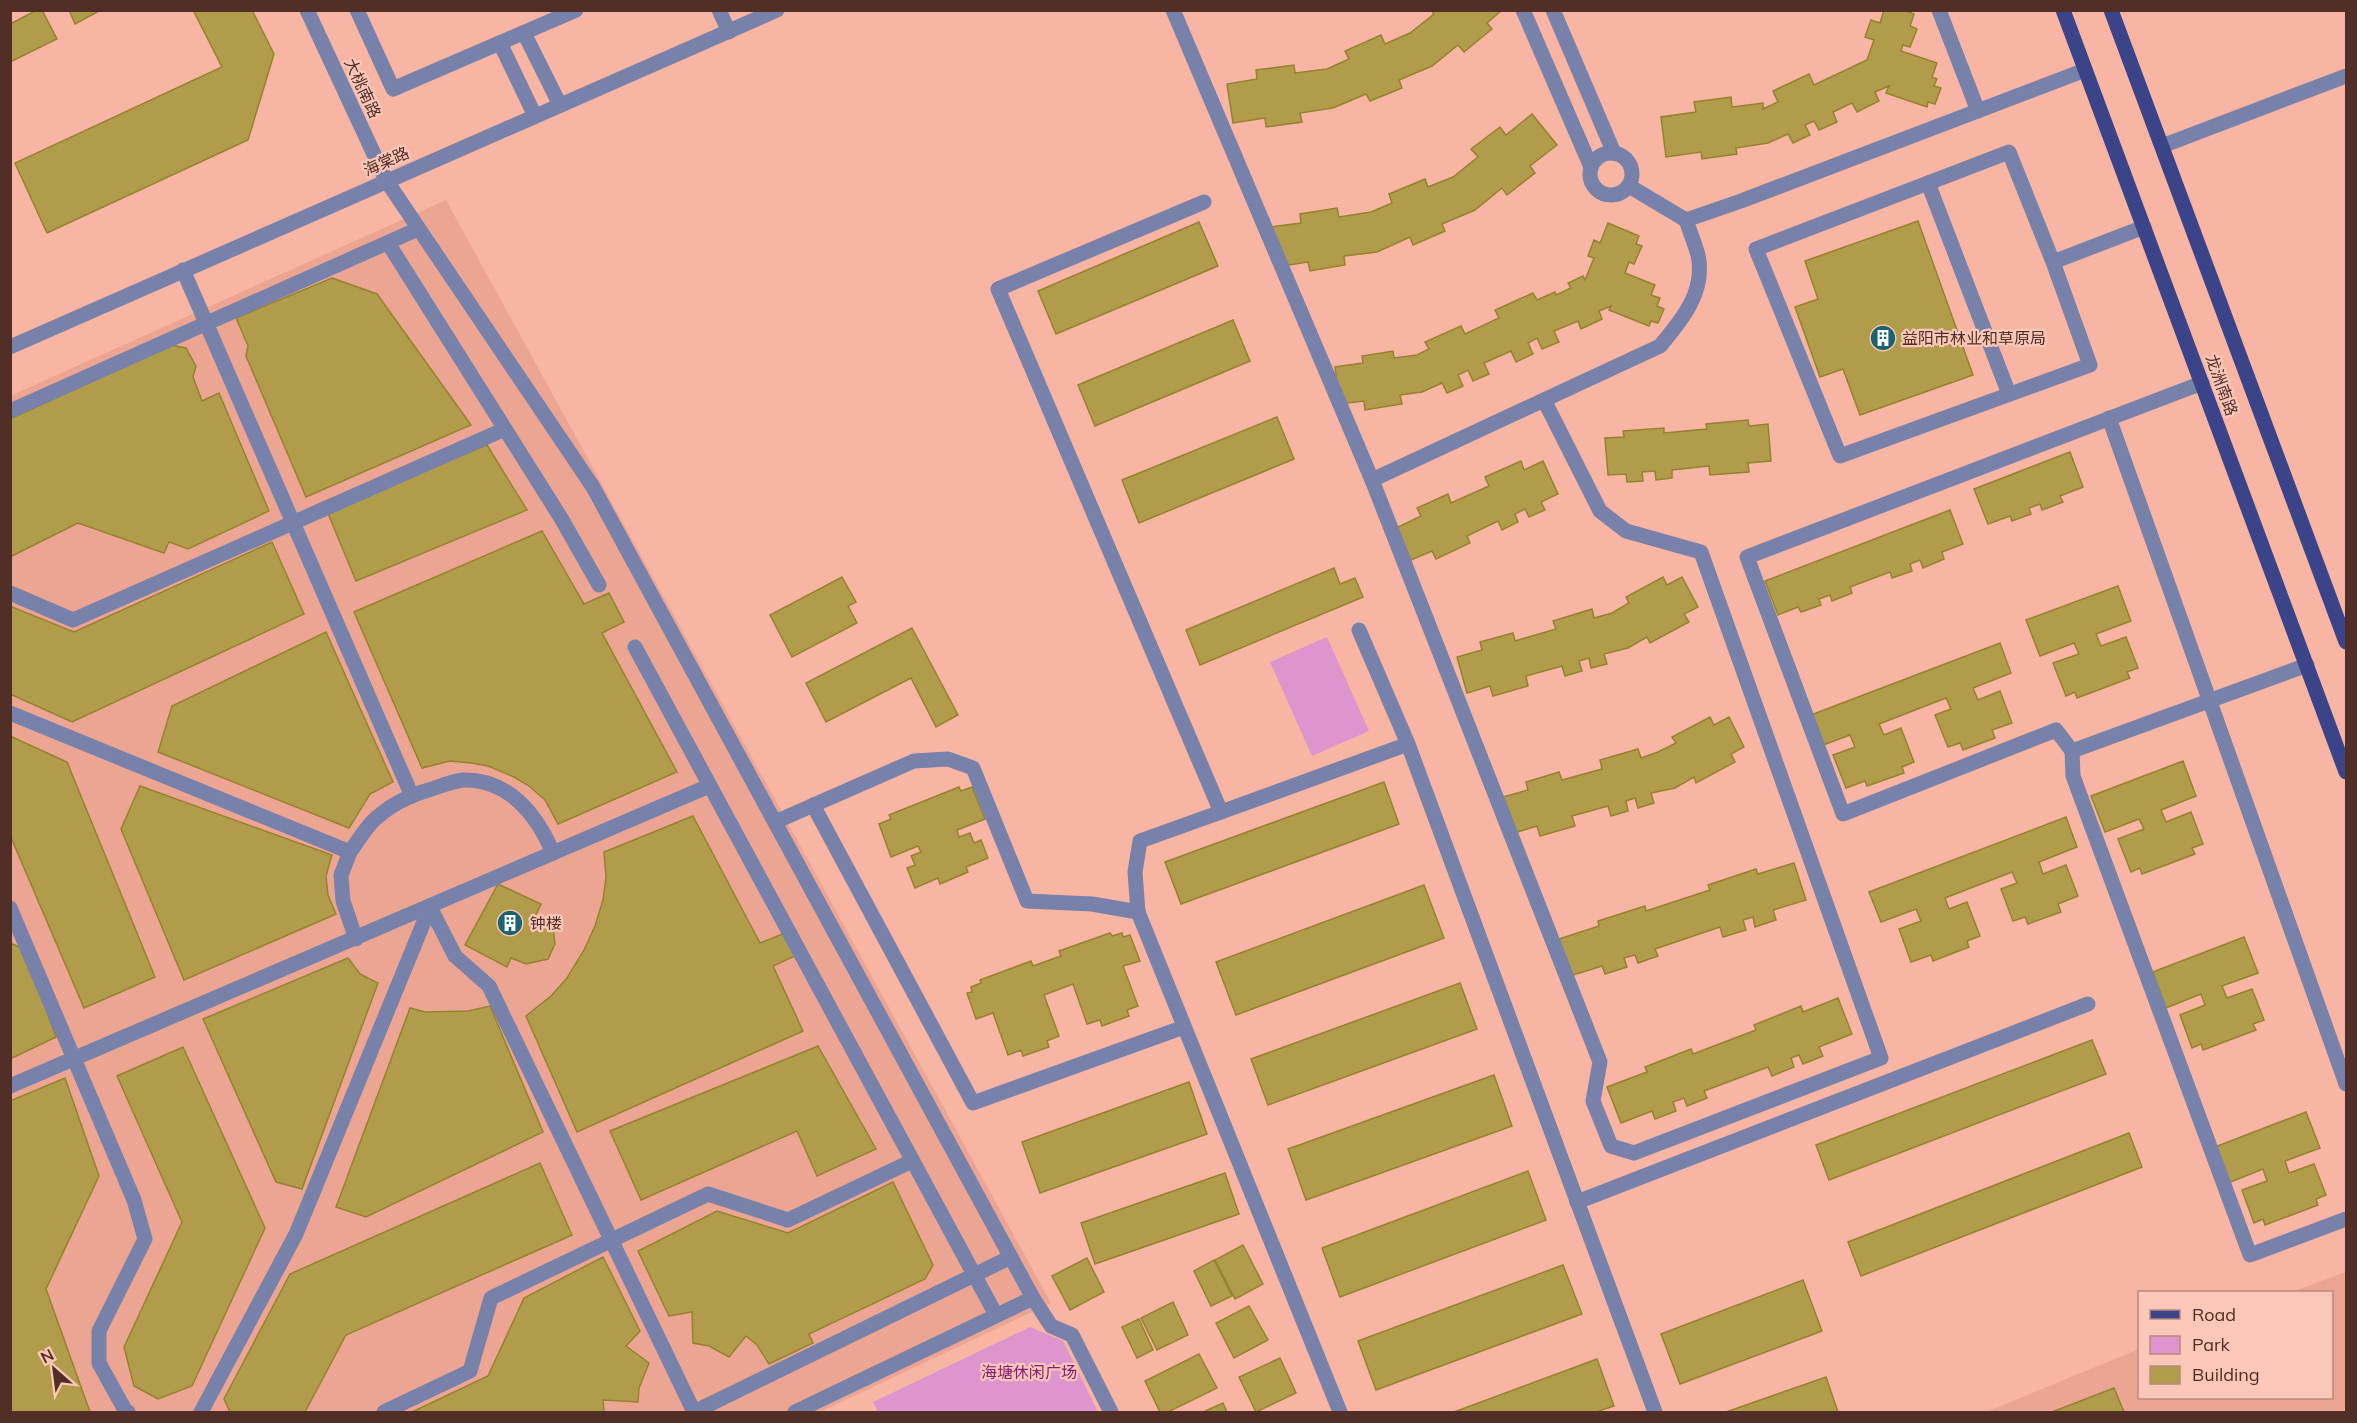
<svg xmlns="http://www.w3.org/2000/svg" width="2357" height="1423" font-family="Mulish,'Noto Sans SC',sans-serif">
	<rect width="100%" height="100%" fill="#f9b5a3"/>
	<g fill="#eda593">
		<path d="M446,200L1051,1303L820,1412H11L10,396Z"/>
		<path d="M2346,1272V1412H1986L2139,1349L2140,1398H2332V1292H2291Z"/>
	</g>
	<g fill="#de95ce">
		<path d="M1327,637L1369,731L1312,756L1270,662Z"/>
		<path d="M1030,1327L1063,1341L1098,1412H878L873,1402Z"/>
	</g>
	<g fill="#b19c4b" stroke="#96822e" stroke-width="1.5">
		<path d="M37,10H42L57,39L10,62V24Z"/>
		<path d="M69,10H101L75,24Z"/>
		<path d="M193,10H252L274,54L248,140L47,233L15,163L222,67Z"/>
		<path d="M1431,10H1502L1487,23L1492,29L1464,52L1458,45L1432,66L1399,80L1402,88L1370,101L1366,94L1333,108L1300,113L1302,122L1266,127L1265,118L1233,123L1227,84L1257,79L1256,70L1294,65L1295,73L1327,69L1349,59L1345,51L1381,35L1385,44L1410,33L1434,14Z"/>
		<path d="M1884,10H1903L1914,14L1910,26L1917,29L1910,47L1903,45L1901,51L1937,63L1932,77L1937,79L1934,86L1941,88L1935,104L1928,102L1927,107L1886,93L1889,86L1875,92L1879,101L1857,112L1852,103L1833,112L1837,122L1819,130L1814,121L1805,125L1810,135L1793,143L1788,134L1768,143L1736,148L1737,154L1702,159L1701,152L1666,157L1661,117L1696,112L1694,102L1731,97L1732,107L1763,103V109L1778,102L1773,91L1809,74L1814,85L1867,60L1874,40L1865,37L1871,20L1880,23Z"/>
		<path d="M1532,114L1557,145L1530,166L1535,173L1507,195L1502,188L1475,210L1442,224L1445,231L1413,245L1410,237L1377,252L1344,256L1345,265L1310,271L1308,262L1276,267L1270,227L1301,223L1300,214L1337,208L1339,217L1371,212L1392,203L1389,194L1425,179L1428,187L1453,177L1478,157L1471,149L1500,127L1506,135Z"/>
		<path d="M1918,221L1973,375L1860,415L1843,369L1820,377L1795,307L1818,299L1805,261Z"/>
		<path d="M1199,222L1218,266L1056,334L1038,291Z"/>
		<path d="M1608,223L1639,236L1636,244L1642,246L1634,264L1629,262L1625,273L1655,285L1651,295L1660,298L1657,306L1664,309L1658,323L1651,321L1649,326L1609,310L1611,306L1599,311L1602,319L1581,329L1578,321L1554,331L1559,342L1542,349L1537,338L1528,343L1533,354L1516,362L1511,351L1484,363L1489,374L1473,381L1468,370L1458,375L1463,386L1447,393L1442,383L1422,392L1400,395L1402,404L1365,410L1364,401L1340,404L1335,367L1363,363L1362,356L1393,351L1394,358L1417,355L1429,349L1425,342L1461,326L1465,334L1499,318L1495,310L1533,293L1537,300L1555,292L1556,295L1571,288L1568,283L1583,276L1585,280L1594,258L1588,256L1594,240L1600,243Z"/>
		<path d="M332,278L377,294L471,425L306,497L246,356L248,346L236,318Z"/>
		<path d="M1233,320L1250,361L1095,426L1078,385Z"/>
		<path d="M171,345L186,348L196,366L193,377L202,401L219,393L269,511L188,549L169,542L164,553L78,523L10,557V419Z"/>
		<path d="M1277,417L1294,459L1139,523L1122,480Z"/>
		<path d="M1748,420L1749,426L1768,424L1771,461L1748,463L1749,472L1710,475L1709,466L1672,470V478L1656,480L1655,471L1642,472L1643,481L1627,482L1626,474L1608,475L1605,438L1624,437L1623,431L1664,428V433L1707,429L1706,424Z"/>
		<path d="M487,445L527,510L356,581L327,511Z"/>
		<path d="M2070,452L2083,487L2060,496L2063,502L2042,510L2040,504L2029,508L2031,514L2012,521L2010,516L1988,524L1974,489Z"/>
		<path d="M1521,461L1524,470L1543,461L1558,494L1541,502L1545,510L1529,517L1525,509L1515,514L1518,522L1502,530L1498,521L1467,536L1470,543L1436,559L1432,551L1411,560L1396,528L1421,516L1417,508L1448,494L1451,503L1489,486L1485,477Z"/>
		<path d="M1950,510L1963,544L1942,552L1944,559L1923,568L1920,560L1910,564L1912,571L1892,578L1890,572L1850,587L1852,593L1832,601L1830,595L1819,599L1821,605L1801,612L1798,607L1778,615L1765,581Z"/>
		<path d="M542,531L584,604L609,593L624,622L602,633L677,772L558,824L545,800L529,786L514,777L488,766L471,763L450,761L422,768L354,612Z"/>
		<path d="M272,542L304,614L72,722L10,694V606L74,632Z"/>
		<path d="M1334,568L1340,584L1355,578L1363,597L1200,665L1186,630Z"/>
		<path d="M842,577L856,602L848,606L857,623L792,657L770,615Z"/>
		<path d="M1663,577L1667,585L1682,577L1698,607L1684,614L1689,622L1650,643L1647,637L1628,648L1604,654L1607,664L1591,668L1589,658L1579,661L1582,671L1565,676L1562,666L1526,676L1528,686L1493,696L1490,686L1467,693L1457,657L1482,650L1480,642L1513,633L1515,641L1556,629L1553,621L1592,609L1594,618L1612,613L1629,603L1626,597Z"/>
		<path d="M2118,586L2131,621L2096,634L2101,646L2126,637L2138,668L2127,672L2130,678L2077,698L2075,692L2066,696L2053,663L2079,654L2074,643L2040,656L2026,620Z"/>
		<path d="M912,628L958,715L936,727L911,678L826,722L806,683Z"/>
		<path d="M326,632L393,782L370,794L349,828L158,752L172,706Z"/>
		<path d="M2000,643L2011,673L1973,688L1978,700L2000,691L2012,723L1992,730L1995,738L1963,750L1960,743L1948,747L1935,715L1951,709L1946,698L1879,724L1884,735L1901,728L1914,762L1902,767L1904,773L1867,786L1865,781L1846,788L1833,755L1855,747L1850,735L1815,748L1803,718Z"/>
		<path d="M1710,717L1714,725L1729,717L1744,747L1731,754L1735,762L1696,783L1694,777L1675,788L1651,793L1654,803L1638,808L1635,798L1626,801L1628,811L1611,816L1608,806L1572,816L1575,826L1540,836L1537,826L1514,833L1503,797L1528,790L1526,782L1559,772L1562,780L1602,769L1600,760L1638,749L1641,758L1658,752L1676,743L1672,737Z"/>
		<path d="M10,736L67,762L155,977L84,1008L10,835Z"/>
		<path d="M2183,761L2196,796L2161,810L2166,822L2191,812L2203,844L2192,848L2195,854L2142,874L2140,868L2131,872L2118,839L2144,829L2139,819L2105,832L2091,796Z"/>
		<path d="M1384,782L1399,824L1181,904L1165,862Z"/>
		<path d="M140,786L332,855L326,876L328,895L336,914L184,980L121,829Z"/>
		<path d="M959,787L961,791L972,787L985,819L957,830L959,837L970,833L974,843L981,840L988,858L966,867L968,872L940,884L938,878L915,888L907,868L915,865L911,856L921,852L918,846L891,857L879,824L891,819L889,815Z"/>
		<path d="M693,816L760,943L785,933L797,955L773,966L803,1031L577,1132L526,1016L551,996L567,978L584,950L595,926L603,900L606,877L604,852Z"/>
		<path d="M2066,817L2077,847L2039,862L2043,874L2066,865L2078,896L2058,904L2061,912L2028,924L2025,917L2013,921L2001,889L2017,883L2012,872L1945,898L1949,909L1967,902L1980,936L1967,941L1969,947L1933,961L1931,955L1911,962L1899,929L1921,921L1916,909L1881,922L1869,892Z"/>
		<path d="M1794,863L1806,900L1773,910L1776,920L1755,927L1753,917L1743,920L1746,930L1723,937L1720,927L1655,949L1658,956L1638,963L1635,955L1624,958L1627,967L1605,974L1602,966L1570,976L1559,939L1599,926L1598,921L1645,906L1646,911L1710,890L1708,885L1756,869L1758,874Z"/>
		<path d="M498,884L541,904L534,919L553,927L555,944L548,959L526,964L511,958L507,967L465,945Z"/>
		<path d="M1424,885L1444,938L1236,1015L1216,962Z"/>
		<path d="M1110,933L1112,936L1122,933L1123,937L1130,935L1140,961L1123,966L1138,1006L1127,1010L1129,1016L1102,1026L1100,1020L1087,1024L1073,984L1044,995L1059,1036L1047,1041L1049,1047L1023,1056L1021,1050L1008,1055L993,1013L976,1019L967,993L972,992L971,987L981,983L980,980L1031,961L1033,966L1061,956L1059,951Z"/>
		<path d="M2244,937L2258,973L2222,986L2227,998L2252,989L2264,1020L2253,1024L2256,1030L2203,1050L2201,1044L2192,1048L2180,1015L2205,1005L2201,994L2166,1008L2153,972Z"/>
		<path d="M10,943L24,949L56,1037L10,1059Z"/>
		<path d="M348,958L360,974L378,983L302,1189L276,1182L203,1019Z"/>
		<path d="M1460,983L1477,1029L1268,1105L1251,1059Z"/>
		<path d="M1838,998L1852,1034L1819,1047L1823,1056L1803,1064L1799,1055L1791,1058L1794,1067L1772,1076L1768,1067L1704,1091L1707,1098L1687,1106L1684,1098L1673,1102L1676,1111L1655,1119L1652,1111L1621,1123L1607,1087L1647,1072L1645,1067L1691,1049L1693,1054L1756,1030L1754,1025L1801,1006L1803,1012Z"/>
		<path d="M490,1006L543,1132L366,1217L336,1207L410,1008L425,1012L468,1011Z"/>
		<path d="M2092,1040L2106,1074L1829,1180L1816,1145Z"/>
		<path d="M818,1046L876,1149L817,1176L797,1131L641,1200L610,1131Z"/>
		<path d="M183,1047L265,1228L192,1386L158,1399L134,1386L124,1347L182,1222L117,1076Z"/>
		<path d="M1494,1075L1512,1126L1306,1200L1288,1149Z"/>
		<path d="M65,1078L99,1176L46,1289L90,1412H10V1101Z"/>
		<path d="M1189,1082L1207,1134L1040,1193L1022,1142Z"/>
		<path d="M2306,1112L2320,1148L2285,1161L2289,1173L2314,1164L2326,1195L2316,1199L2318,1205L2265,1225L2263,1219L2254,1223L2242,1190L2267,1181L2263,1169L2228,1183L2215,1147Z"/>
		<path d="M2129,1133L2142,1167L1861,1276L1848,1242Z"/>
		<path d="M540,1163L572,1235L346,1335L305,1412H230L224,1399L290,1274Z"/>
		<path d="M1528,1171L1546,1220L1340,1297L1322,1248Z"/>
		<path d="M1225,1173L1239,1214L1095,1264L1081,1223Z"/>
		<path d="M893,1182L933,1265L925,1279L809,1334L813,1343L769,1364L757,1345L746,1336L729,1357L709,1346L693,1343L692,1312L669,1316L638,1251L717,1211L788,1233Z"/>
		<path d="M1243,1245L1263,1284L1235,1299L1215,1260Z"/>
		<path d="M603,1257L640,1331L626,1346L649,1363L639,1388L638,1402L603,1400L604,1412H412L488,1376L524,1298Z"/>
		<path d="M1087,1258L1104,1292L1070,1310L1052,1276Z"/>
		<path d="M1214,1260L1232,1296L1211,1306L1194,1271Z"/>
		<path d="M1563,1265L1582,1314L1376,1390L1358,1341Z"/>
		<path d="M1803,1280L1822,1331L1680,1384L1661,1334Z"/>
		<path d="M1173,1302L1188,1335L1157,1350L1141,1318Z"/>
		<path d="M1249,1306L1268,1340L1234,1358L1216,1323Z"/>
		<path d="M1139,1319L1153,1350L1137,1358L1122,1327Z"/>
		<path d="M1199,1354L1217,1388L1168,1412H1160L1145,1381Z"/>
		<path d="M1280,1358L1296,1393L1256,1412L1239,1377Z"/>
		<path d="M1597,1359L1614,1406L1596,1412H1454Z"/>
		<path d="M1826,1377L1838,1412H1726Z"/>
		<path d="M2114,1388L2124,1412H2052Z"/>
		<path d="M1223,1403L1227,1412H1203Z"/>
	</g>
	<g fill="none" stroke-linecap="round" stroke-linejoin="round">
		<g stroke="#7881a9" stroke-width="15">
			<path d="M307,10L386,180L593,487L1033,1298L795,1412"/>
			<path d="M357,10L393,89L576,10"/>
			<path d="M719,10L729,32"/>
			<path d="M1173,10L1372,480L1660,346C1681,321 1706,292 1698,255C1695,244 1690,232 1686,220L1741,201L2085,70"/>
			<path d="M1523,10L1591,167"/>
			<path d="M1553,10L1614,153"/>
			<path d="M1939,10L1978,111"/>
			<path d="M524,33L560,105"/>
			<path d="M500,43L535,116"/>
			<path d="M2162,146L2346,76"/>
			<circle cx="1611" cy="174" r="21"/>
			<path d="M1928,183L2009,394"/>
			<path d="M1629,186L1686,220"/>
			<path d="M1204,202L998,289L1221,812L1408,744L1359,630"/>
			<path d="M388,243L561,518L599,585"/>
			<path d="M2053,262L2090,365L1840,456L1756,249L2009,152L2053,262L2144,227"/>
			<path d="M183,270L412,796"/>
			<path d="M10,347L777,10"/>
			<path d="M2202,383L1747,557L1843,814L2056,730L2072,751L2307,665"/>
			<path d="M10,411L418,229"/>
			<path d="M2109,418L2346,1084"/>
			<path d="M1372,480L1600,1062L1593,1101L1611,1146L1634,1153L1881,1058L1701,552L1626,531L1600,511L1544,400"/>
			<path d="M10,593L73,620L505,429"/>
			<path d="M635,647L996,1315"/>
			<path d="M10,713L350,852L341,875L343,901L356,939"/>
			<path d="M1408,744L1655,1412"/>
			<path d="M2072,751L2073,776L2250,1255L2346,1219"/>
			<path d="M813,805L973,1103L1184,1027"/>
			<path d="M1221,812L1140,841L1135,872L1138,912L1340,1412"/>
			<path d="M775,822L914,761L948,759L973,768L1027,901L1092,904L1138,912"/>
			<path d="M350,852C357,842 364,831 372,822C388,806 410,795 432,789C441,786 453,781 463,780C509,779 537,815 553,853"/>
			<path d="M430,907L455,956L489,986L694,1412"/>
			<path d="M10,908L134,1200L145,1239L99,1331V1363L125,1410L128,1412"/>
			<path d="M10,1086L709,786"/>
			<path d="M1577,1202L2088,1004"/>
			<path d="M1033,1298L1051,1326L1072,1335L1111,1412"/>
			<path d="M201,1412L296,1234L430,907"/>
			<path d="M384,1412L470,1371L491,1298L708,1194L788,1220L912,1161"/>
			<path d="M694,1412L1011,1257"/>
		</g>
		<g stroke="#3b4389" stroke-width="15">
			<path d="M2063,10L2346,772"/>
			<path d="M2111,10L2346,642"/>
		</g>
	</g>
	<defs>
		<g id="building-disc" transform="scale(1.35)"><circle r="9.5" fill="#1c6372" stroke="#fbc7b9"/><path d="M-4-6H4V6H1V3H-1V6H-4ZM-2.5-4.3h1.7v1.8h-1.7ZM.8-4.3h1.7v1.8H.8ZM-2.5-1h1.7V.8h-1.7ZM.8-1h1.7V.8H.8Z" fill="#fff"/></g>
	</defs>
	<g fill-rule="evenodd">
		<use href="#building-disc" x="1883" y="338"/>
		<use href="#building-disc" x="510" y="923"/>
	</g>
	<g text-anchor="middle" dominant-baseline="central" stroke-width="4.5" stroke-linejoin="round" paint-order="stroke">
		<g font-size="16" fill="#512f27" stroke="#fbc7b9">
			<text transform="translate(363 88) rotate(65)">大桃南路</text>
			<text transform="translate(386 161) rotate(-24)">海棠路</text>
			<text transform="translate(2222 385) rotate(70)">龙洲南路</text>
		</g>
		<g font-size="16" fill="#512f27" stroke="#fbc7b9" text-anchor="start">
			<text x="1902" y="338">益阳市林业和草原局</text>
			<text x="530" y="923">钟楼</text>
		</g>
		<g font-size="16" fill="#851e75" stroke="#fbc7b9">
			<text x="1029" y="1372">海塘休闲广场</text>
		</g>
	</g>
	<rect width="2357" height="1423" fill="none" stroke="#512f27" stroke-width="24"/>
	<rect x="2138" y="1291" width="195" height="108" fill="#fbc7b9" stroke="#b78a7f" stroke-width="1.5"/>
	<rect x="2150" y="1310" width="30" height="9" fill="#3b4389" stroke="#b78a7f" stroke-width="1.5"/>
	<text x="2192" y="1321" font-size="18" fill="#512f27">Road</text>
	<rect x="2150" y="1336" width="30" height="18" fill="#de95ce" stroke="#b78a7f" stroke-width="1.5"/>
	<text x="2192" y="1351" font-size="18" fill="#512f27">Park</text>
	<rect x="2150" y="1366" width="30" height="18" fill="#b19c4b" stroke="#b78a7f" stroke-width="1.5"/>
	<text x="2192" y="1381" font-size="18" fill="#512f27">Building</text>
	<g transform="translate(54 1369) rotate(332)" stroke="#fbc7b9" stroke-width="4.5" paint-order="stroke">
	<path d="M0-4.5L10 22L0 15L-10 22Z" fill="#512f27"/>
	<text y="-9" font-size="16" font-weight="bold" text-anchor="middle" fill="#512f27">N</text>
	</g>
</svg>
